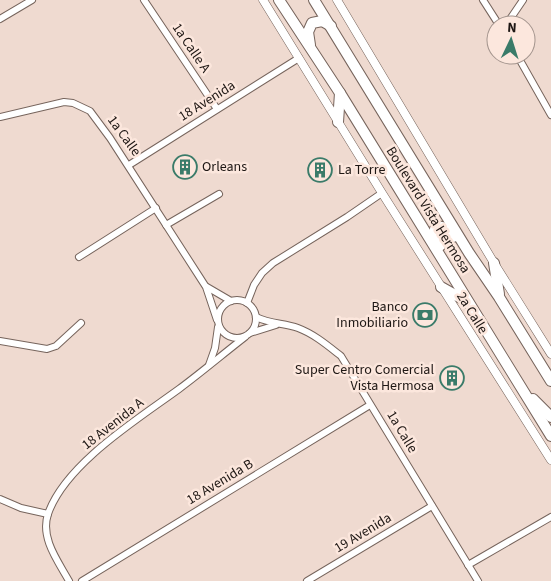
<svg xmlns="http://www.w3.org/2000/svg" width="551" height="581" font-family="'Source Sans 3',sans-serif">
	<rect width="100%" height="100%" fill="#efdad0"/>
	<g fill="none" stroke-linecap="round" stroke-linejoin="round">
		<g stroke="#76645c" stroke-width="8">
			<g id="minor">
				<path d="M144,0L217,109"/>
				<path d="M483,0L499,25"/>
				<path d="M0,19L32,0"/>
				<path d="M506,25L523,0"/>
				<path d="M517,55L551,115"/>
				<path d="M0,117L64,102L73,103L90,111L110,138L206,287L217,320"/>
				<path d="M129,165L299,58"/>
				<path d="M166,225L219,194"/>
				<path d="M79,257L156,208"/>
				<path d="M207,287L231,301"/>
				<circle cx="237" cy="319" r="19"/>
				<path d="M247,303L254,285L262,273L273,263L347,217L382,193"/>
				<path d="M256,317C270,324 284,323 298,328C314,334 327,345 341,356L478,581"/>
				<path d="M250,333L276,325"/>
				<path d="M0,341L47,349L56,346L81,323"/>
				<path d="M209,365L215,348L218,327"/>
				<path d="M0,499L21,508L48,514"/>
				<path d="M468,565L551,517"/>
				<path d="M69,581C58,561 40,538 48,514C65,464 138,419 179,389C202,372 223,354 245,337"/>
				<path d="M82,581L370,405"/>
				<path d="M307,581L432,506"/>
			</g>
		</g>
		<g stroke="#76645c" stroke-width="9">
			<g id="tertiary">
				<path d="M263,0L382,193L551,460"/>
				<path d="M337,0L494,263L551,354"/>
			</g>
		</g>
		<g stroke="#76645c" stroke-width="12">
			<g id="primary">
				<path d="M279,0L340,93L551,436"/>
				<path d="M314,0L469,253L499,297L551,381"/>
				<path d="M310,45L308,32L312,23L322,21L331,26"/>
				<path d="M338,122L340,93"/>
				<path d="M440,246L435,237V229L438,226L446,228L453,237"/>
				<path d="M494,263L499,294"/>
				<path d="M441,287L466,301"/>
				<path d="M533,399L551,417"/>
			</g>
		</g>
		<use href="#minor" stroke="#fff" stroke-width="6"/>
		<use href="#tertiary" stroke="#fff" stroke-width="8"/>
		<use href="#primary" stroke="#fff" stroke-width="10"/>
	</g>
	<defs>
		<g id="building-ring" transform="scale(1.25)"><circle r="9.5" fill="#fce7dd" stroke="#3a7b69" stroke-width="1.5"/><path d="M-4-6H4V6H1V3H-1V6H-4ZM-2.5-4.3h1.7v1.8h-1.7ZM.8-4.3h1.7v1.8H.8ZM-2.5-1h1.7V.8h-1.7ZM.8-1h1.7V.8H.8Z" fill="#3a7b69"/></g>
		<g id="bank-ring" transform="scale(1.25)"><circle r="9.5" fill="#fce7dd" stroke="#3a7b69" stroke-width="1.5"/><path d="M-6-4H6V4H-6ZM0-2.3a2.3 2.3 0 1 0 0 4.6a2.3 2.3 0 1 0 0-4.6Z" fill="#3a7b69"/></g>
	</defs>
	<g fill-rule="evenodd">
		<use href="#building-ring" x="185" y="167"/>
		<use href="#building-ring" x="320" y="170"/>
		<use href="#bank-ring" x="425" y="315"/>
		<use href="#building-ring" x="452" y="378"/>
	</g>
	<g text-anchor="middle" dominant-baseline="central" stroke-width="5" stroke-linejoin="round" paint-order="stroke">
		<g font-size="14" fill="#1e1714" stroke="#fce7dd">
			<text transform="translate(191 48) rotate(56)">1a Calle A</text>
			<text transform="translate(207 101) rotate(-32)">18 Avenida</text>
			<text transform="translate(124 136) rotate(54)">1a Calle</text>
			<text transform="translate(428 210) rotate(58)">Boulevard Vista Hermosa</text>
			<text transform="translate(472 313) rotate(58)">2a Calle</text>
			<text transform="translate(113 424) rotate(-38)">18 Avenida A</text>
			<text transform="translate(402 432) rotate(59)">1a Calle</text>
			<text transform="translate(220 482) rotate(-31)">18 Avenida B</text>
			<text transform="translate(363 533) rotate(-31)">19 Avenida</text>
		</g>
		<g font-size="14" fill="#1e1714" stroke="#fce7dd" text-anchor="start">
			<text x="202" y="167">Orleans</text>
			<text x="338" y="170">La Torre</text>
			<text x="408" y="307" text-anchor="end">Banco<tspan x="408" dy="16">Inmobiliario</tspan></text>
			<text x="434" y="370" text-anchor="end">Super Centro Comercial<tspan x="434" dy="16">Vista Hermosa</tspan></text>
		</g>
	</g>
	<g transform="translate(511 40) rotate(4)"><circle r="24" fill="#fce7dd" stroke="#a3948d"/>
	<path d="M0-4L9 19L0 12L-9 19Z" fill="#3a7b69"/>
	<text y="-8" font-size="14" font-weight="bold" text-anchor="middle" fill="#1e1714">N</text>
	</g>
</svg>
